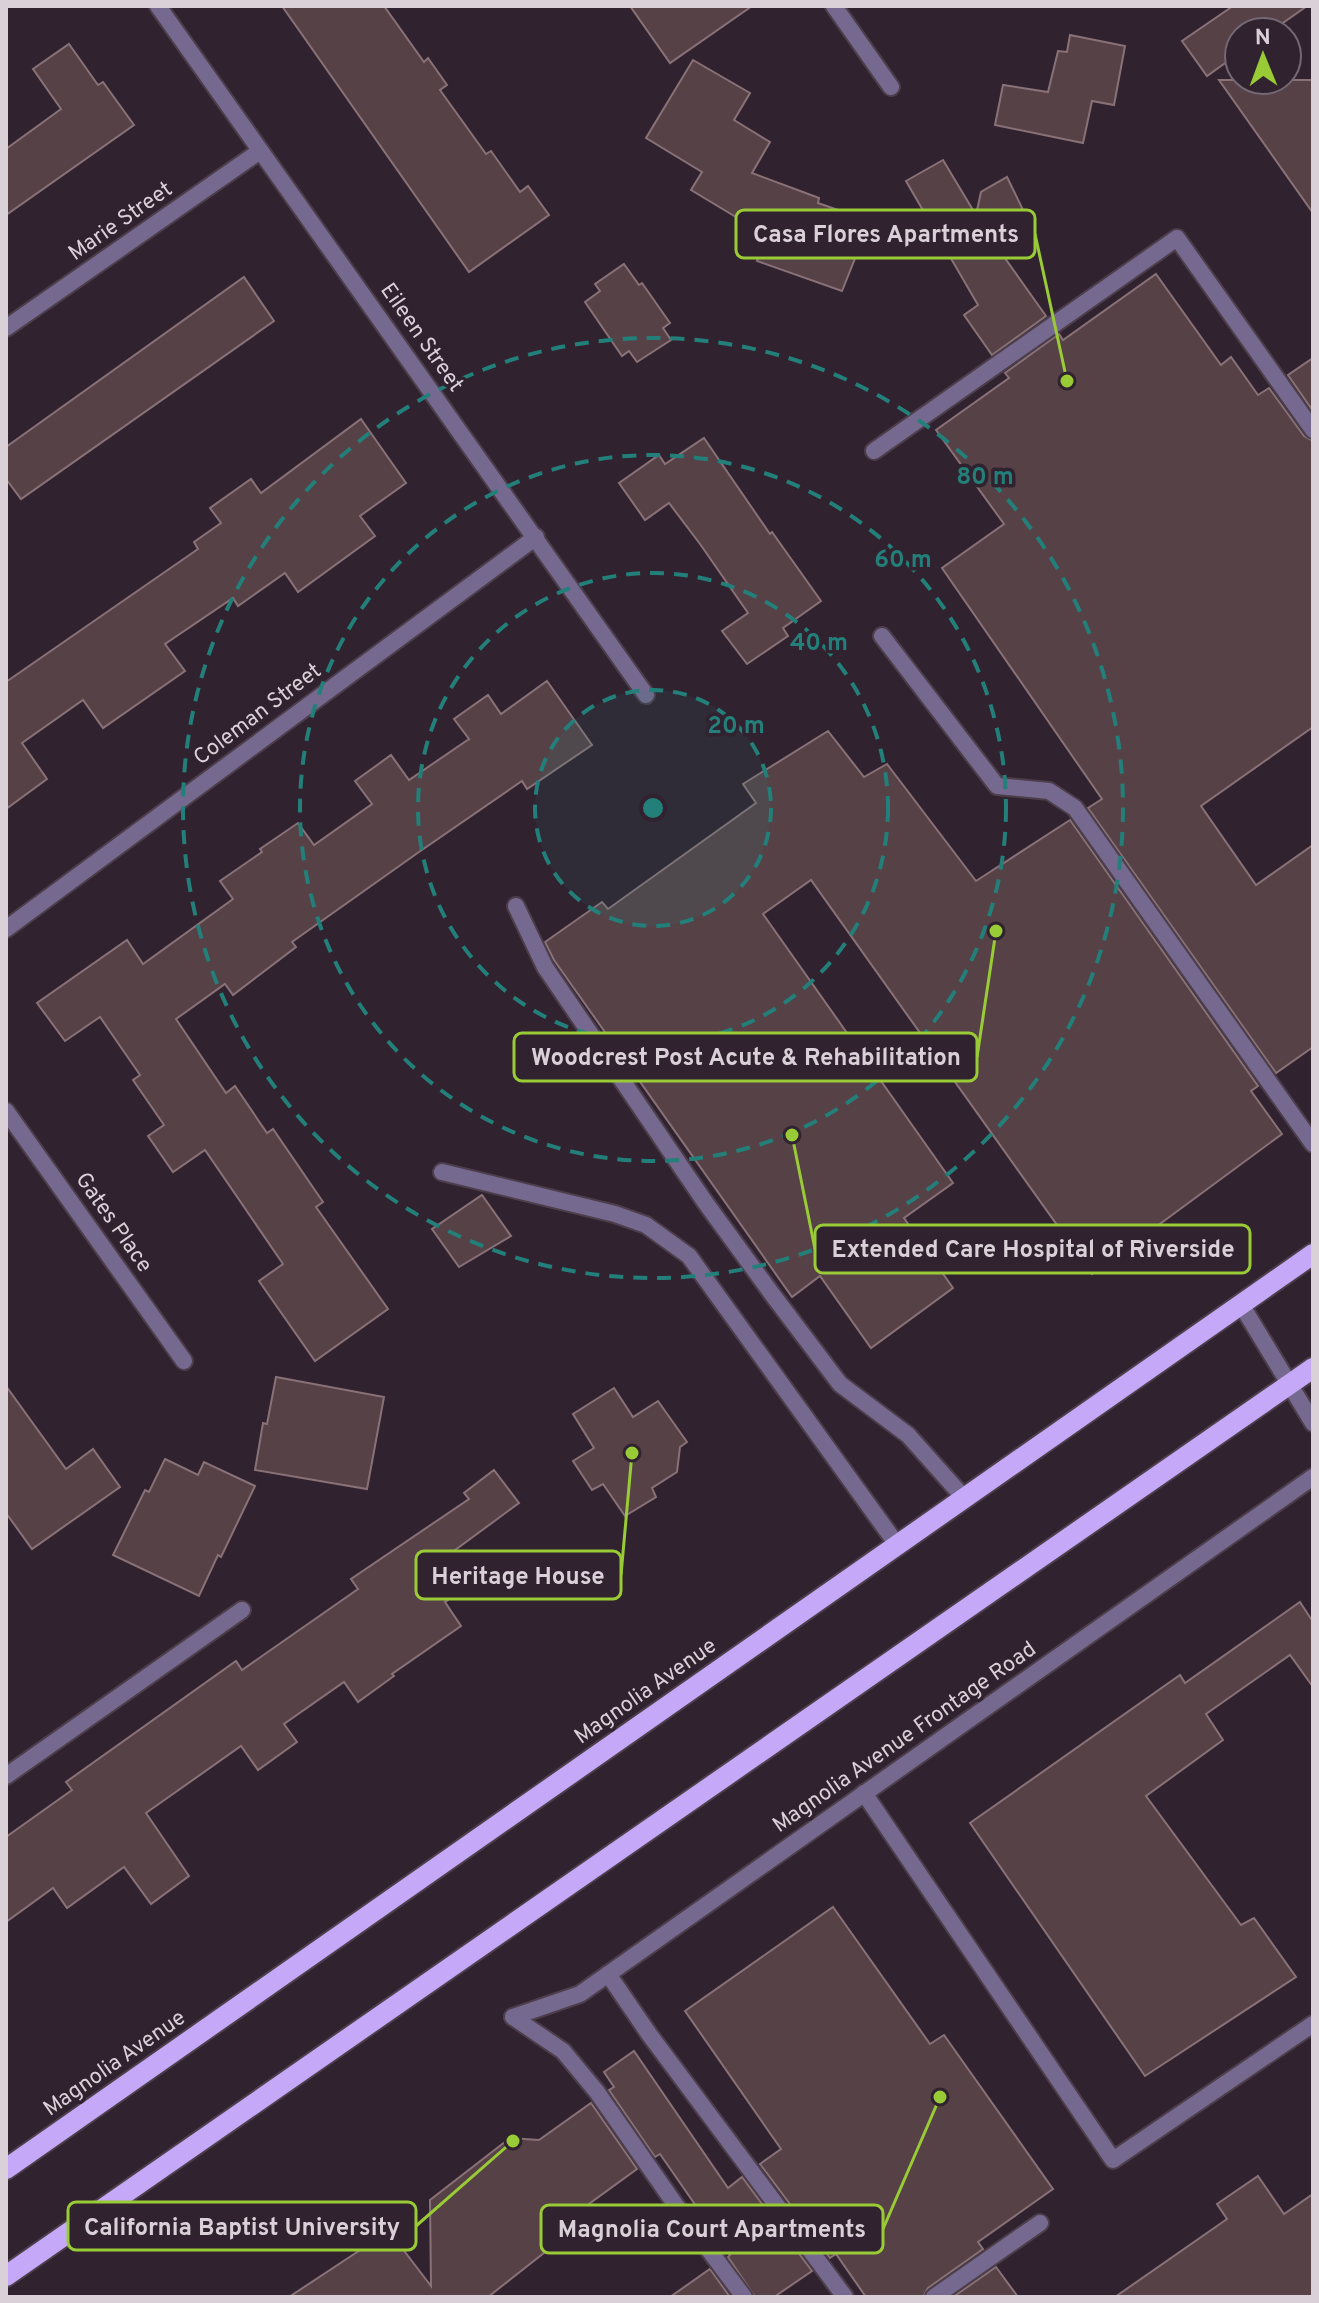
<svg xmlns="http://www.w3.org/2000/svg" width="1319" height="2303" font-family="Overpass,sans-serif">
	<rect width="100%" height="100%" fill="#31222f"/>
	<g fill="#564146" stroke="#897277" stroke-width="2">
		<path d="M282,6H384L424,62L428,58L447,85L440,90L486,154L491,151L520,192L528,186L549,215L469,272Z"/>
		<path d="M630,6H752L670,63Z"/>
		<path d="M1233,6H1307L1270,32H1239V53L1207,76L1182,41Z"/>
		<path d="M1070,35L1125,46L1114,105L1092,101L1083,143L995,125L1003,85L1048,92L1058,51L1067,52Z"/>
		<path d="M69,44L98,85L103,82L134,125L6,215V149L61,109L33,69Z"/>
		<path d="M693,60L750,93L734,120L770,142L752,173L819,198L818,203L870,221L842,291L757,261L766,235L691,190L702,172L646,138Z"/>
		<path d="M1219,80H1313V213Z"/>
		<path d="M943,160L976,215L981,192L1007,177L1026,216L990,237L1046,316L992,355L964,315L978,305L906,181Z"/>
		<path d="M624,264L639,285L642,283L670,323L663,328L671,340L637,362L629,351L622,356L585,302L600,291L595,284Z"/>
		<path d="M1156,274L1221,365L1231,357L1258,395L1269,388L1304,436L1313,441V727L1201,806L1256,885L1313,845V1047L1276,1073L1088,808L1102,799L942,568L1004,524L936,430L1009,378L1005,373L1059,334L1063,340Z"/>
		<path d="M244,277L274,321L21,499L6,479V447Z"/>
		<path d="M1313,358V411L1288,375Z"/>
		<path d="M361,419L406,483L360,516L375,536L298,592L285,573L238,606L233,598L165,644L185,671L103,728L83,700L22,743L47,779L6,809V682L198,549L194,542L221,523L210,508L251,479L261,493Z"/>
		<path d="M704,438L770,534L772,532L821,601L783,628L788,636L747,664L722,631L748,613L700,544L669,503L645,520L619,483L659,455L665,464Z"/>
		<path d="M547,681L592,745L527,789L522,781L419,852L292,942L296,947L233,995L225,984L176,1019L226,1093L235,1086L267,1133L273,1129L323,1202L316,1207L388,1309L315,1361L259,1281L283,1264L205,1150L173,1172L148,1136L164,1125L133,1080L140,1075L100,1017L65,1041L37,1003L127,940L143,964L233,899L220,881L262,852L260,849L298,823L314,845L372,804L355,781L391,755L409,780L469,739L454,719L488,695L501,714Z"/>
		<path d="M828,731L864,777L887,764L976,881L1070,820L1258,1086L1251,1091L1282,1134L1092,1274L811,880L763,914L953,1183L904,1218L953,1288L871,1348L820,1276L792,1297L554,960L545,942L602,902L608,909L756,803L743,784Z"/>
		<path d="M482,1195L511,1236L459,1267L432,1229Z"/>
		<path d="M276,1377L384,1397L367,1489L255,1470L263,1423L267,1424Z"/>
		<path d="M6,1386L66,1469L93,1449L120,1487L32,1549L6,1513Z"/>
		<path d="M614,1388L633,1417L658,1401L687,1442L680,1447L677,1472L652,1488L656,1497L625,1516L603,1484L592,1490L573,1461L594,1448L573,1414Z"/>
		<path d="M165,1459L198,1475L204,1462L255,1486L221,1557L218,1555L199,1596L113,1555L145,1490L149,1492Z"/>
		<path d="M494,1470L519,1503L447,1556L468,1586L445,1602L461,1626L392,1674L394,1676L358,1702L344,1682L284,1724L297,1742L258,1770L241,1746L146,1813L189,1876L151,1904L124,1867L67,1908L53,1888L6,1922V1837L72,1790L66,1782L236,1661L242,1670L358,1589L351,1579L469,1499L464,1493Z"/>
		<path d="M1300,1602L1313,1622V1687L1290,1655L1206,1714L1223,1740L1146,1796L1241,1925L1254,1918L1296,1977L1145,2076L970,1823L1180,1675L1185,1683Z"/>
		<path d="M833,1907L930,2044L944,2035L1053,2189L978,2242L983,2249L928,2288L923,2297H866L836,2254L830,2258L760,2164L781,2149L685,2011Z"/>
		<path d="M634,2051L728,2188L742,2177L812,2271L774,2297H755L728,2257L730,2255L660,2154L655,2157L609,2090L614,2087L604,2072Z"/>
		<path d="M591,2103L637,2169L582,2209L573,2230L488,2297H289L389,2231L431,2286L430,2200L510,2138L539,2140Z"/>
		<path d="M1258,2176L1284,2214L1313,2194V2297H1115L1227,2219L1217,2204Z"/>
		<path d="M996,2267L1018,2297H953Z"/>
		<path d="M710,2269L730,2297H670Z"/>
	</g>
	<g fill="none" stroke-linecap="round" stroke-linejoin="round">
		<g stroke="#4c3e4a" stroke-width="20">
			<g id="service">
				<path d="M882,636L997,786L1049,791L1075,808L1313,1144"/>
				<path d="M516,906L545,967L705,1202L772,1294L840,1384L908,1435L965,1499"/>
				<path d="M442,1172L615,1214L646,1225L689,1256L898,1546"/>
				<path d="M6,1776L242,1610"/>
				<path d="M864,1793L1113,2160L1313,2024"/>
				<path d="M608,1974L649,2034L845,2297"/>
				<path d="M513,2017L563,2051L597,2092L677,2207L744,2297"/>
				<path d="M934,2297L1040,2223"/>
			</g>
		</g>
		<g stroke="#4c3e4a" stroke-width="20">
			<g id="minor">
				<path d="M158,6L646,695"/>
				<path d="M834,6L891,87"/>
				<path d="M6,328L260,151"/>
				<path d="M874,451L1177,238L1313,430"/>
				<path d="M6,929L536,537"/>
				<path d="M6,1111L184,1361"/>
				<path d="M1242,1306L1313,1423"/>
				<path d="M513,2017L580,1994L1313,1477"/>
			</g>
		</g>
		<g stroke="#4c3e4a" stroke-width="24">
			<g id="primary">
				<path d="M6,2169L1313,1254"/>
				<path d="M6,2276L1313,1368"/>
			</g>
		</g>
		<use href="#service" stroke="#76698f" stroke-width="16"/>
		<use href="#minor" stroke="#76698f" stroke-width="16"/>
		<use href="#primary" stroke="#c5a9f8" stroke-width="20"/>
	</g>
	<circle cx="653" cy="808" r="118" fill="#237f79" fill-opacity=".12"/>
	<g fill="none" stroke="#237f79" stroke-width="4" stroke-dasharray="14 10">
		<circle cx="653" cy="808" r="118"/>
		<circle cx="653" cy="808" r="235"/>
		<circle cx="653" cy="808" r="353"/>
		<circle cx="653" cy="808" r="470"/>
	</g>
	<g text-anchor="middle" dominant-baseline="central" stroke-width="7" stroke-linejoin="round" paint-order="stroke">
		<g font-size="22" fill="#d9d0d8" stroke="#31222f">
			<text transform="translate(121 222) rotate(-35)">Marie Street</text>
			<text transform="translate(421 338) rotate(55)">Eileen Street</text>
			<text transform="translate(258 715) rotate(-37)">Coleman Street</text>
			<text transform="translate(113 1223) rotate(55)">Gates Place</text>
			<text transform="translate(646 1692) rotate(-35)">Magnolia Avenue</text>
			<text transform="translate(905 1738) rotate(-35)">Magnolia Avenue Frontage Road</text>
			<text transform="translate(115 2064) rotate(-35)">Magnolia Avenue</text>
		</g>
	</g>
	<circle cx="653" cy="808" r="12" fill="#237f79" stroke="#31222f" stroke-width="4"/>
	<g font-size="24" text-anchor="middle" font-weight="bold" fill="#237f79" stroke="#31222f" stroke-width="7" stroke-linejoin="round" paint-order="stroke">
		<text x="985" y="484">80 m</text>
		<text x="903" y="567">60 m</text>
		<text x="819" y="650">40 m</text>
		<text x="736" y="733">20 m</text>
	</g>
	<path fill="none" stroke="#99cb36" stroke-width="3" d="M1067 381L1035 234M996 931L977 1057M792 1135L815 1249M632 1453L621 1575M513 2141L416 2226M940 2097L883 2229"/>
	<g fill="#99cb36" stroke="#31222f" stroke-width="3">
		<circle cx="1067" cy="381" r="8"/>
		<circle cx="996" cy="931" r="8"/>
		<circle cx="792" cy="1135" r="8"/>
		<circle cx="632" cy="1453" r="8"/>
		<circle cx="513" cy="2141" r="8"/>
		<circle cx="940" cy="2097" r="8"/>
	</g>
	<g fill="#31222f" stroke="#99cb36" stroke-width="3">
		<rect x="736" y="210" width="299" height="48" rx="8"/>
		<rect x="514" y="1033" width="463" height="48" rx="8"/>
		<rect x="815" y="1225" width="435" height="48" rx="8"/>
		<rect x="416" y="1551" width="205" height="48" rx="8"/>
		<rect x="68" y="2202" width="348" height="48" rx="8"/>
		<rect x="541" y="2205" width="342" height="48" rx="8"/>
	</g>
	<g font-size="24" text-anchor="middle" font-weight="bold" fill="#d9d0d8">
		<text x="886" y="242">Casa Flores Apartments</text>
		<text x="746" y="1065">Woodcrest Post Acute &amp; Rehabilitation</text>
		<text x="1033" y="1257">Extended Care Hospital of Riverside</text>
		<text x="518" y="1584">Heritage House</text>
		<text x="242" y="2235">California Baptist University</text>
		<text x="712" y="2237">Magnolia Court Apartments</text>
	</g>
	<rect width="1319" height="2303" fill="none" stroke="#d9d0d8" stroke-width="16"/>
	<g transform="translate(1263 56) rotate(359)"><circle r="38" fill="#31222f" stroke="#746873" stroke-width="2"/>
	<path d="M0-6L14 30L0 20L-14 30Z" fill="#99cb36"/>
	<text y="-12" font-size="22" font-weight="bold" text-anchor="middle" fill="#d9d0d8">N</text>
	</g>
</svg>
